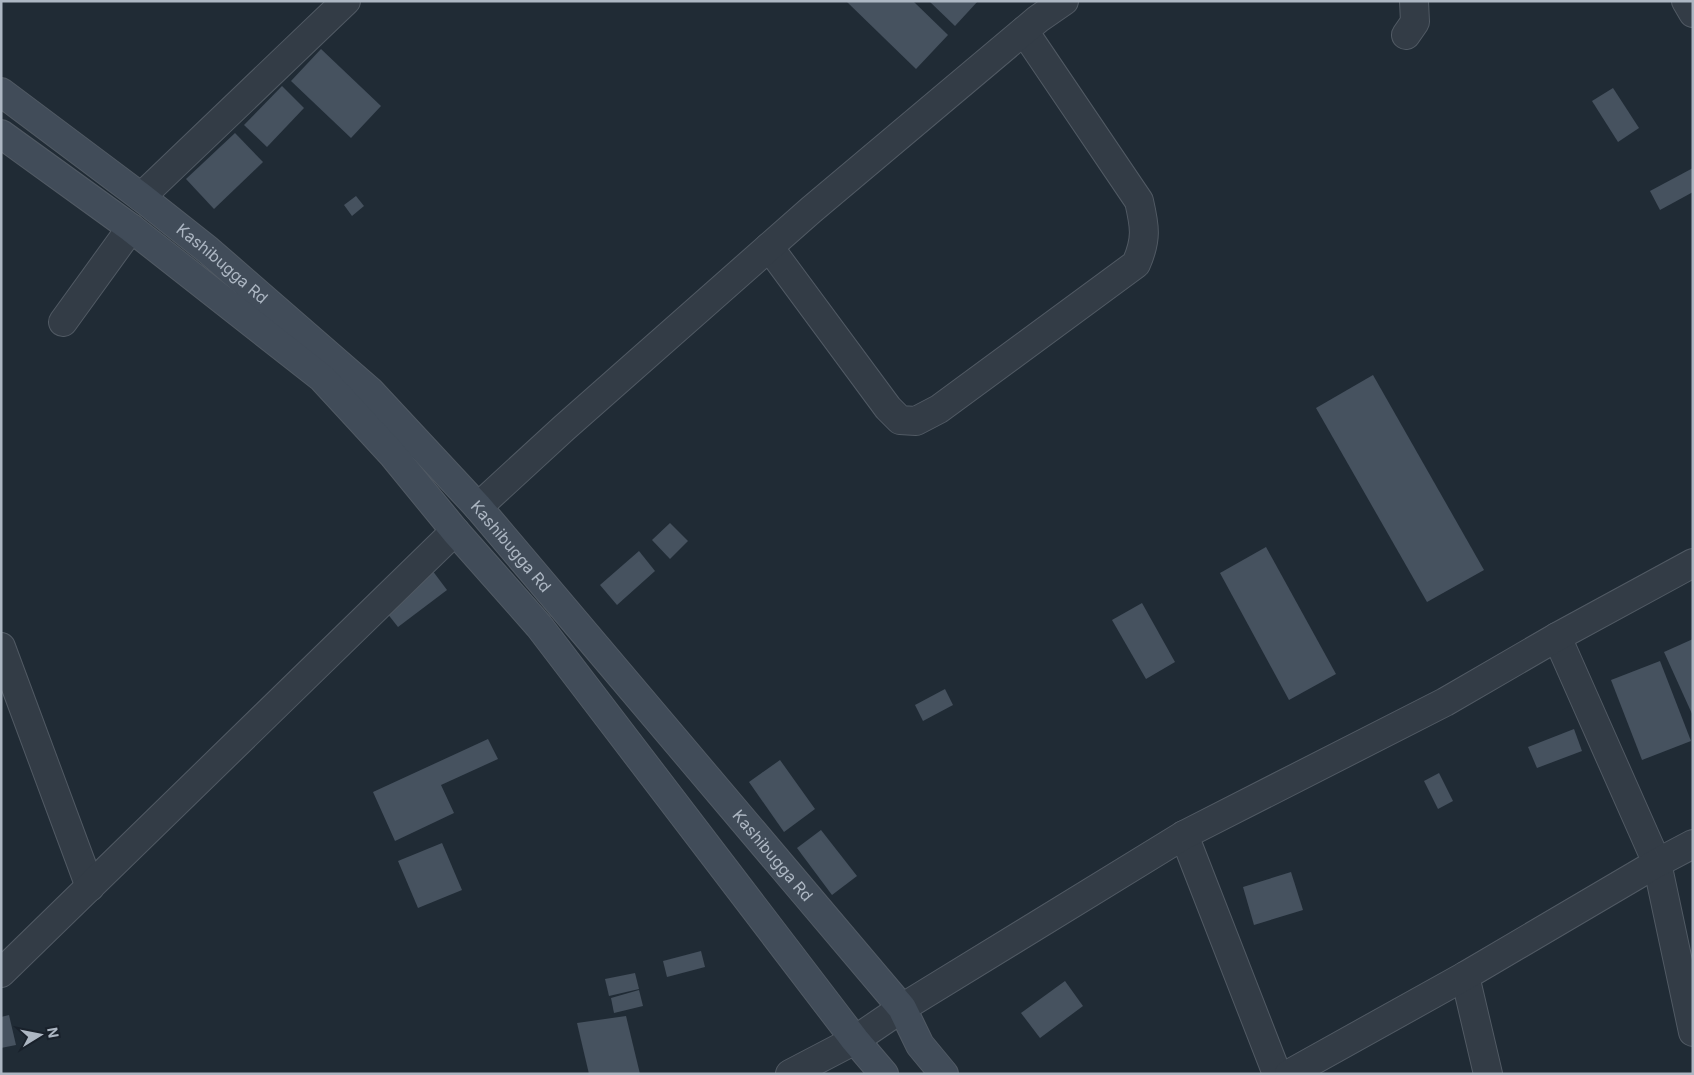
<svg xmlns="http://www.w3.org/2000/svg" width="1694" height="1075" font-family="Inter,sans-serif">
	<rect width="100%" height="100%" fill="#202b35"/>
	<g fill="#46525f">
		<path d="M846,1H913L948,35L916,69Z"/>
		<path d="M929,1H978L955,26Z"/>
		<path d="M321,49L381,106L351,138L291,81Z"/>
		<path d="M282,86L304,108L267,147L244,125Z"/>
		<path d="M1613,88L1639,128L1618,142L1592,101Z"/>
		<path d="M235,133L263,162L214,209L186,179Z"/>
		<path d="M1693,168V192L1660,210L1650,191Z"/>
		<path d="M356,196L364,206L352,216L344,205Z"/>
		<path d="M1373,375L1484,570L1427,602L1316,408Z"/>
		<path d="M670,523L688,541L670,559L652,540Z"/>
		<path d="M1266,547L1336,674L1289,700L1220,573Z"/>
		<path d="M639,551L655,571L617,605L600,585Z"/>
		<path d="M432,570L447,590L398,627L383,608Z"/>
		<path d="M1142,603L1175,662L1146,679L1112,620Z"/>
		<path d="M1693,639V716L1664,652Z"/>
		<path d="M1660,661L1691,741L1642,760L1611,680Z"/>
		<path d="M945,689L953,705L923,721L915,705Z"/>
		<path d="M1574,729L1582,751L1537,768L1528,747Z"/>
		<path d="M488,739L498,759L441,785L454,813L395,841L373,792Z"/>
		<path d="M780,760L815,809L784,832L749,782Z"/>
		<path d="M1439,773L1453,801L1438,809L1424,781Z"/>
		<path d="M821,830L857,876L832,895L797,848Z"/>
		<path d="M442,843L462,890L418,908L398,861Z"/>
		<path d="M1291,872L1303,910L1254,925L1243,887Z"/>
		<path d="M701,951L705,967L667,977L663,961Z"/>
		<path d="M635,973L639,989L609,996L605,979Z"/>
		<path d="M1065,981L1083,1006L1040,1038L1021,1013Z"/>
		<path d="M639,990L643,1006L614,1013L611,998Z"/>
		<path d="M9,1015L16,1045L1,1048V1017Z"/>
		<path d="M626,1016L640,1074H589L577,1023Z"/>
	</g>
	<g fill="none" stroke-linecap="round" stroke-linejoin="round">
		<g stroke="#515a64" stroke-width="30">
			<g id="street">
				<path d="M1686,1L1693,13"/>
				<path d="M1406,35L1415,22L1414,1"/>
				<path d="M141,197L346,1"/>
				<path d="M769,247L888,408L900,420L916,421L939,409L1136,264C1147,239 1145,227 1139,201L1024,31"/>
				<path d="M63,322L131,228"/>
				<path d="M478,507L564,428L811,210L1038,19L1064,1"/>
				<path d="M1557,637L1657,863L1693,1032"/>
				<path d="M1,647L90,887"/>
				<path d="M1184,835L1277,1074"/>
				<path d="M1,973L455,531"/>
				<path d="M1465,976L1488,1074"/>
				<path d="M790,1074L855,1040L902,1008L1184,835L1445,702L1557,637L1693,563"/>
				<path d="M1289,1074L1465,976L1657,863L1693,844"/>
			</g>
		</g>
		<g stroke="#515a64" stroke-width="30">
			<g id="secondary">
				<path id="s1" d="M1,92L141,197L208,250L370,391L478,507L902,1008L920,1045L944,1074"/>
				<path d="M1,134L131,228L322,378L392,454L455,531L539,626L855,1040L884,1074"/>
			</g>
		</g>
		<use href="#street" stroke="#333c46" stroke-width="28"/>
		<use href="#secondary" stroke="#414c59" stroke-width="28"/>
	</g>
	<g text-anchor="middle" dominant-baseline="central" stroke-width="4" stroke-linejoin="round" paint-order="stroke">
		<g font-size="16" fill="#adb7c3" stroke="#19212b">
			<text stroke="none"><textPath href="#s1" startOffset="280">Kashibugga Rd</textPath></text>
			<text stroke="none"><textPath href="#s1" startOffset="685">Kashibugga Rd</textPath></text>
			<text stroke="none"><textPath href="#s1" startOffset="1090">Kashibugga Rd</textPath></text>
		</g>
	</g>
	<rect width="1694" height="1075" fill="none" stroke="#adb7c3" stroke-width="5"/>
	<g transform="translate(40 1035) rotate(80)" stroke="#19212b" stroke-width="4" paint-order="stroke">
	<path d="M0-4L9 19L0 12L-9 19Z" fill="#adb7c3"/>
	<text y="-8" font-size="14" font-weight="bold" text-anchor="middle" fill="#adb7c3">N</text>
	</g>
</svg>
